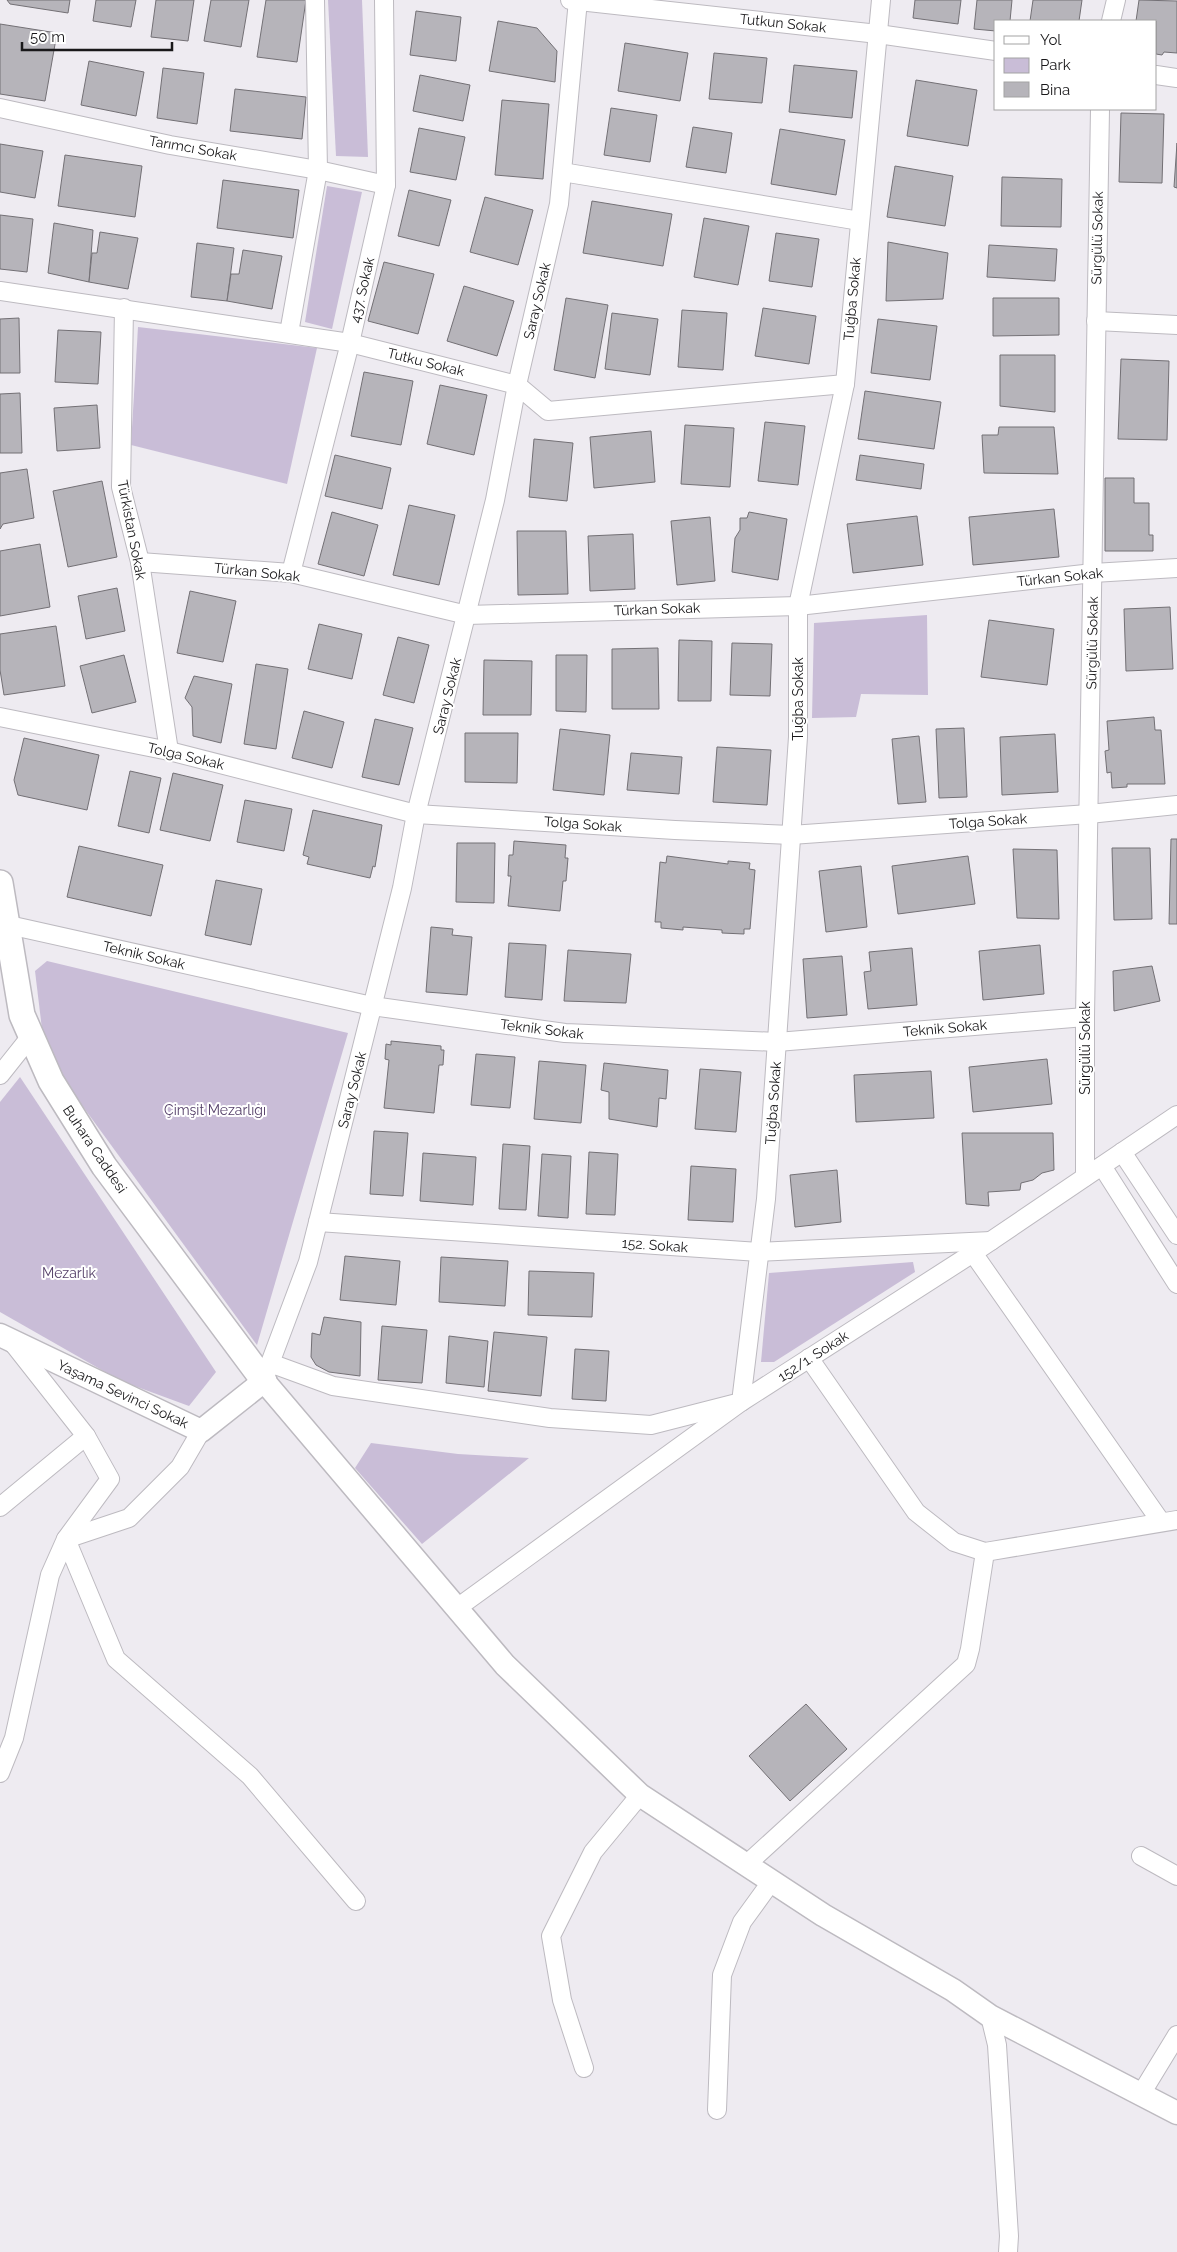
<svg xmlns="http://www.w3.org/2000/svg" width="1177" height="2252" font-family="Raleway,sans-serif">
	<rect width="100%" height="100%" fill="#eeebf1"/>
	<g fill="#c9bdd7">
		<path d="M328,0H362L368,157L336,156Z"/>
		<path d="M327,186L362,192L332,329L305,322Z"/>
		<path d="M138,327L317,348L287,484L131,445Z"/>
		<path d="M927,615L928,695L861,694L856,717L812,718L814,623Z"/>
		<path d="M47,961L348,1033L257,1345L65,1082L42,1029L35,971Z"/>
		<path d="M20,1077L216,1372L189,1406L121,1381L0,1312V1102Z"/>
		<path d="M913,1262L915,1272L774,1362H761L769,1273Z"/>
		<path d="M371,1443L458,1454L529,1458L422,1544L355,1468Z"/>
	</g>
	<g fill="#b6b4ba" stroke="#737075">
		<path d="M7,0H70L68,13L10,4Z"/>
		<path d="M96,0H136L131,27L93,21Z"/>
		<path d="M156,0H194L188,41L151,37Z"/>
		<path d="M211,0H249L241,47L204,41Z"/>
		<path d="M266,0H306L297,62L257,57Z"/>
		<path d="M915,0H961L958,24L913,18Z"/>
		<path d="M977,0H1012L1010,21H996V31L974,29Z"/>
		<path d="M1033,0H1082L1079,21H1030Z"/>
		<path d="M1139,0L1177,1V53L1164,52L1162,55L1156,54V21H1136Z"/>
		<path d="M416,11L461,17L456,61L410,55Z"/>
		<path d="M498,21L537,28L557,51L555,82L489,71Z"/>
		<path d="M0,24L57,33L45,101L0,94Z"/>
		<path d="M625,43L688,53L680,101L618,91Z"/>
		<path d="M714,53L767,58L762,103L709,99Z"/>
		<path d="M89,61L144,72L136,116L81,105Z"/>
		<path d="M794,65L857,71L852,118L789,112Z"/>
		<path d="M163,68L204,73L197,124L157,118Z"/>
		<path d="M420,75L470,85L463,121L413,111Z"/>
		<path d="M916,80L977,90L968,146L907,136Z"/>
		<path d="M235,89L306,97L302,139L230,131Z"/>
		<path d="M502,100L549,104L543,179L495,175Z"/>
		<path d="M611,108L657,115L650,162L604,155Z"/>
		<path d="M1121,113L1164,114L1162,183L1119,182Z"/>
		<path d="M693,127L732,133L726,173L686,167Z"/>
		<path d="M419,128L465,137L456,180L410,172Z"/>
		<path d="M780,129L845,140L836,195L771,184Z"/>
		<path d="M1177,143V188L1174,187Z"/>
		<path d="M0,144L43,151L35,198L0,192Z"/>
		<path d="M65,155L142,166L135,217L58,206Z"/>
		<path d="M895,166L953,176L945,226L887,217Z"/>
		<path d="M1002,177L1062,179L1061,227L1001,226Z"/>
		<path d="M223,180L299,190L293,238L217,228Z"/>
		<path d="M409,190L451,200L439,246L398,236Z"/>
		<path d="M485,197L533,210L518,265L470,252Z"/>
		<path d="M592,201L672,214L663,266L583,253Z"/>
		<path d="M0,215L33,219L27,272L0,269Z"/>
		<path d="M704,218L749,226L738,285L694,277Z"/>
		<path d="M54,223L93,230L89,282L48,273Z"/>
		<path d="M100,232L138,238L128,289L89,282L92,253H97Z"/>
		<path d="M776,233L819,239L812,287L769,281Z"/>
		<path d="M888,242L948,253L943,299L886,301Z"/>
		<path d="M197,243L234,248L227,301L191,297Z"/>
		<path d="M989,245L1057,249L1055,281L987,277Z"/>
		<path d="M243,250L282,256L272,309L227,301L231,274H239Z"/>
		<path d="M384,262L434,274L418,334L368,321Z"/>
		<path d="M464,286L514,301L497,356L447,341Z"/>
		<path d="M566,298L608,305L595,378L554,370Z"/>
		<path d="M993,298H1059V335L993,336Z"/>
		<path d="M763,308L816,316L809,364L755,356Z"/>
		<path d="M682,310L727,313L723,370L678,367Z"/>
		<path d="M612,313L658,319L650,375L605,369Z"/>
		<path d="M19,318L20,373H0V319Z"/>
		<path d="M878,319L937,326L930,380L871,373Z"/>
		<path d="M58,330L101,332L98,384L55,382Z"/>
		<path d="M1000,355H1055V412L1000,406Z"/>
		<path d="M1121,359L1169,361L1167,440L1118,439Z"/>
		<path d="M364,372L413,381L401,445L351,436Z"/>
		<path d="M440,385L487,395L474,455L427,444Z"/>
		<path d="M865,391L941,402L934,449L858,439Z"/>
		<path d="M20,393L22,453H0V394Z"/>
		<path d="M97,405L100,448L57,451L54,408Z"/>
		<path d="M765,422L805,426L798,485L758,481Z"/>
		<path d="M685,425L734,428L730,487L681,484Z"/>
		<path d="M999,427H1054L1058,474L984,473L982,435H998Z"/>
		<path d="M651,431L655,482L594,488L590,437Z"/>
		<path d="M534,439L573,443L567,501L529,497Z"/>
		<path d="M335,455L391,468L382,509L325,496Z"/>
		<path d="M860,455L924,464L921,489L856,480Z"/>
		<path d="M27,469L34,518L3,524L0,529V473Z"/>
		<path d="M1105,478H1134V503H1149V535H1153V551H1105Z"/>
		<path d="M102,481L117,557L68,567L53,491Z"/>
		<path d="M409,505L455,515L439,585L393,575Z"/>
		<path d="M1054,509L1059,557L973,565L969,517Z"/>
		<path d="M332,512L378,525L364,576L318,564Z"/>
		<path d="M749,512L787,519L778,580L732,572L735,538L740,530V518H747Z"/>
		<path d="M917,516L923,565L853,573L847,524Z"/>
		<path d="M710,517L715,581L677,585L671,521Z"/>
		<path d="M517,531H566L568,594L518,595Z"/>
		<path d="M633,534L635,589L590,591L588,536Z"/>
		<path d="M40,544L50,607L0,616V551Z"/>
		<path d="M117,588L125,631L86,639L78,596Z"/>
		<path d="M190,591L236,601L223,662L177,653Z"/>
		<path d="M1170,607L1173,669L1126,671L1124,609Z"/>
		<path d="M989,620L1054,629L1047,685L981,677Z"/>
		<path d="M319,624L362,634L352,679L308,669Z"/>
		<path d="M56,626L65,686L4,695L0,670V634Z"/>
		<path d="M398,637L429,645L414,703L383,695Z"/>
		<path d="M679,640L712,641L711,701H678Z"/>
		<path d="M732,643L772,644L770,696L730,695Z"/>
		<path d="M658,648L659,709H612V649Z"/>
		<path d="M124,655L136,702L92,713L80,666Z"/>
		<path d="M556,655H587L586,712L556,711Z"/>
		<path d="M484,660L532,661L531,715H483Z"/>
		<path d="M256,664L288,669L276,749L244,744Z"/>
		<path d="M194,676L232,684L221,743L193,736L192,707L185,698Z"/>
		<path d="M304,711L344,722L332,768L292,758Z"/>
		<path d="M1154,717L1155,730H1161L1165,784H1127V787L1112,788L1111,772L1107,773L1105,751L1109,750L1107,721Z"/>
		<path d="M375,719L413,728L399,785L362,777Z"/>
		<path d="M964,728L967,797L939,798L936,729Z"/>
		<path d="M560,729L610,735L604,795L553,790Z"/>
		<path d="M465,733H518L517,783L465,782Z"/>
		<path d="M1055,734L1058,792L1002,795L1000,737Z"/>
		<path d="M919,736L926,802L898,804L892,739Z"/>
		<path d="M24,738L99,755L87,810L18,795L14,780Z"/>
		<path d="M717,747L771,750L767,805L713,802Z"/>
		<path d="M631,753L682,757L679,794L627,790Z"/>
		<path d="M130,771L161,778L149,833L118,826Z"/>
		<path d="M173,773L223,785L210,841L160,830Z"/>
		<path d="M245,800L292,809L284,851L237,842Z"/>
		<path d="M313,810L382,825L375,867L373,866L370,878L307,864L309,857L303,855Z"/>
		<path d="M1171,839H1177V924H1169Z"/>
		<path d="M514,841L566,845L565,858H568L566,881H563L560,911L508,906L511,876H508L509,855H513Z"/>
		<path d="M457,843H495L494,903L456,902Z"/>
		<path d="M79,846L163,865L151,916L67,897Z"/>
		<path d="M1112,848H1150L1152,919L1114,920Z"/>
		<path d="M1013,849L1057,850L1059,919L1017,918Z"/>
		<path d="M667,856L728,864V861L750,863L749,869L755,870L750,929H744V934L722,933V930L683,927V930L661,928V922H655L660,862L666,863Z"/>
		<path d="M968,856L975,904L898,914L892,866Z"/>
		<path d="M861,866L867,927L826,932L819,871Z"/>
		<path d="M216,880L262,889L251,945L205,935Z"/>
		<path d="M431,927L453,929L452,935L472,937L467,995L426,992Z"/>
		<path d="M509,943L546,945L542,1000L505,997Z"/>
		<path d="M1040,945L1044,994L983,1000L979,951Z"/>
		<path d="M912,948L917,1005L868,1009L864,972L871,971L869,952Z"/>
		<path d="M568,950L631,954L626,1003L564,1001Z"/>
		<path d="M842,956L847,1015L807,1018L803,959Z"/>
		<path d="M1152,966L1160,1001L1114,1011L1113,971Z"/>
		<path d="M391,1041L441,1046V1050H444L443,1065H439L434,1113L384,1108L389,1060L385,1059L386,1044L391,1045Z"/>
		<path d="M476,1054L515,1057L510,1108L471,1105Z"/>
		<path d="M1047,1059L1052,1104L973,1112L969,1067Z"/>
		<path d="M539,1061L586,1065L581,1123L534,1119Z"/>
		<path d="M604,1063L668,1070L666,1099L659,1098L657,1127L609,1119V1092L601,1090Z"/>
		<path d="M700,1069L741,1072L736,1132L695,1129Z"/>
		<path d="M931,1071L934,1118L856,1122L854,1075Z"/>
		<path d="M374,1131L408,1133L403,1196L370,1194Z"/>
		<path d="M962,1133H1053L1054,1170L1042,1173L1033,1180L1021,1183L1020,1190L988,1192L989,1206L966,1204Z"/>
		<path d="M503,1144L530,1146L526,1210L499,1209Z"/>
		<path d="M589,1152L618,1154L615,1215L586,1214Z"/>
		<path d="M423,1153L476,1157L473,1205L420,1201Z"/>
		<path d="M542,1154L571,1156L568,1218L538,1216Z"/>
		<path d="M691,1166L736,1169L733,1222L688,1220Z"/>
		<path d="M837,1170L841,1222L795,1227L790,1175Z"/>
		<path d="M345,1256L400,1261L396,1305L340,1300Z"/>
		<path d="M441,1257L508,1261L505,1306L439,1302Z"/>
		<path d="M529,1271L594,1273L592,1317L528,1315Z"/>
		<path d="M324,1317L361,1322L360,1376L329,1372L316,1365L311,1357L312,1333L320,1335Z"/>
		<path d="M382,1326L427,1330L422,1383L378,1380Z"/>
		<path d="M494,1332L547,1337L541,1396L488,1391Z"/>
		<path d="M449,1336L488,1341L484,1387L446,1383Z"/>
		<path d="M575,1349L609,1351L606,1401L572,1399Z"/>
		<path d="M806,1704L847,1749L790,1801L749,1756Z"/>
	</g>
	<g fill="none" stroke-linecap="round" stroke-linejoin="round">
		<g stroke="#bdbac0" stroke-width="20">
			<g id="minor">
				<path d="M570,0L878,34L996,51"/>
				<path d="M1111,21L1116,0"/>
				<path d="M1156,75L1177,78"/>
				<path d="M0,108L170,145L318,170L386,185"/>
				<path d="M562,172L860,221"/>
				<path d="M0,291L350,343L517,385L548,411L845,384"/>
				<path d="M124,308L121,487L140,562L169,751"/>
				<path d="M1096,321L1177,325"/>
				<path d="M289,333L318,170L315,0"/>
				<path d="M140,562L291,573L467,615L798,606L1093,573L1177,568"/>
				<path d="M291,573L350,343L386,185L384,0"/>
				<path d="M0,717L169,751L416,814L675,830L791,835L1089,814L1177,805"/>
				<path d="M0,923L372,1006L565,1033L777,1042L1085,1017"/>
				<path d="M0,1075L31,1036"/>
				<path d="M1122,1152L1177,1235"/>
				<path d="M1102,1166L1177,1284"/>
				<path d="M1085,1177V1017L1100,109"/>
				<path d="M318,1222L759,1252L991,1241"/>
				<path d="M973,1253L1161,1522"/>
				<path d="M809,1358L916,1512L954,1542L985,1552L1177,1520"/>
				<path d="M270,1363L333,1386L550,1418L651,1425L741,1402L766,1199L798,737V606L845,384L881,0"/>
				<path d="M266,1374L308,1262L402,888L416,814L495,500L517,385L559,204L578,0"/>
				<path d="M201,1431L180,1467L129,1518L66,1539L116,1659L250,1776L356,1901"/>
				<path d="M0,1507L86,1436"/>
				<path d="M457,1608L741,1402L973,1253L1177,1115"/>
				<path d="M0,1773L14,1738L50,1575L66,1539L110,1479L86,1436L12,1342"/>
				<path d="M1141,1856L1177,1876"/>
				<path d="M746,1865L966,1664L970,1649L985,1552"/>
				<path d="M990,2016L997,2045L1009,2236L1008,2252"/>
				<path d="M584,2068L562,2000L551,1936L593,1852L640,1795"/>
				<path d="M1141,2094L1177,2035"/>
				<path d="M717,2110L722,1975L742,1922L771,1882"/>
			</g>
		</g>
		<g stroke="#bdbac0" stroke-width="25">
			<path id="tertiary" d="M0,1335L201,1431L264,1381L505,1665L640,1795L823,1915L953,1990L990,2016L1177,2113"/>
		</g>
		<g stroke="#bdbac0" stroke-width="28">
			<path id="secondary" d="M0,883L22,1015L51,1081L104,1166L264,1381"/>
		</g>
		<use href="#minor" stroke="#fff" stroke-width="18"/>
		<use href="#tertiary" stroke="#fff" stroke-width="22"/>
		<use href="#secondary" stroke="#fff" stroke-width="25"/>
	</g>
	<g text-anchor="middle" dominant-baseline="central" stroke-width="4" stroke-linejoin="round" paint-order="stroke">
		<g font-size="14" fill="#19181a" stroke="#fff">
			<text transform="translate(783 23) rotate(6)">Tutkun Sokak</text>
			<text transform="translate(193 148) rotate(10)">Tarımcı Sokak</text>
			<text transform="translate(1097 238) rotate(-89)">Sürgülü Sokak</text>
			<text transform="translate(362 290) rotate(-77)">437. Sokak</text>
			<text transform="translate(852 299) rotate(-85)">Tuğba Sokak</text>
			<text transform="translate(537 301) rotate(-77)">Saray Sokak</text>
			<text transform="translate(426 362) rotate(14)">Tutku Sokak</text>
			<text transform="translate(132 530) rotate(79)">Türkistan Sokak</text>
			<text transform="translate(257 572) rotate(6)">Türkan Sokak</text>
			<text transform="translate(1060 577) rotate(-6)">Türkan Sokak</text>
			<text transform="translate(657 609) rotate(-2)">Türkan Sokak</text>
			<text transform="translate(1092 643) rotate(-89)">Sürgülü Sokak</text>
			<text transform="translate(447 696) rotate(-76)">Saray Sokak</text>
			<text transform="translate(798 699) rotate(-90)">Tuğba Sokak</text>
			<text transform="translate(186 756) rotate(13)">Tolga Sokak</text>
			<text transform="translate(988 821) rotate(-4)">Tolga Sokak</text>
			<text transform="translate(583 824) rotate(4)">Tolga Sokak</text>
			<text transform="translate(144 955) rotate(13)">Teknik Sokak</text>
			<text transform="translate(945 1028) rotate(-5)">Teknik Sokak</text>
			<text transform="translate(542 1029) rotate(7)">Teknik Sokak</text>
			<text transform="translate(1085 1048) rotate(-90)">Sürgülü Sokak</text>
			<text transform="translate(352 1090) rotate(-76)">Saray Sokak</text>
			<text transform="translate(773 1103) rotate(-86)">Tuğba Sokak</text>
			<text transform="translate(95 1149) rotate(56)">Buhara Caddesi</text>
			<text transform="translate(655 1245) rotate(4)">152. Sokak</text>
			<text transform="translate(813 1356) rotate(-33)">152/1. Sokak</text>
			<text transform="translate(123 1394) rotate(25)">Yaşama Sevinci Sokak</text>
		</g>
		<g font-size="14" fill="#543f68" stroke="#fff">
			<text x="215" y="1110">Çimşit Mezarlığı</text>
			<text x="69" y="1273">Mezarlık</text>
		</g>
	</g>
	<rect x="994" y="20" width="162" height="90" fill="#ffffff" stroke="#a3a3a3"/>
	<rect x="1004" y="36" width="25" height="8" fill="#ffffff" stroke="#a3a3a3"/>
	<text x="1040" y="45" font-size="15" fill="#19181a">Yol</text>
	<rect x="1004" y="58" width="25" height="15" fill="#c9bdd7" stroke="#a3a3a3"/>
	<text x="1040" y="70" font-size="15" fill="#19181a">Park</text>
	<rect x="1004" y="82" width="25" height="15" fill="#b6b4ba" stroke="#a3a3a3"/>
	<text x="1040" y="95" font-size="15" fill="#19181a">Bina</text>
	<path d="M22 42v8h150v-8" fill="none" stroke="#19181a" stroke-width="2.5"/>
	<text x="30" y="42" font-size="15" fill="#19181a" stroke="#ffffff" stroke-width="4" paint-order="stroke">50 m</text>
</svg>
